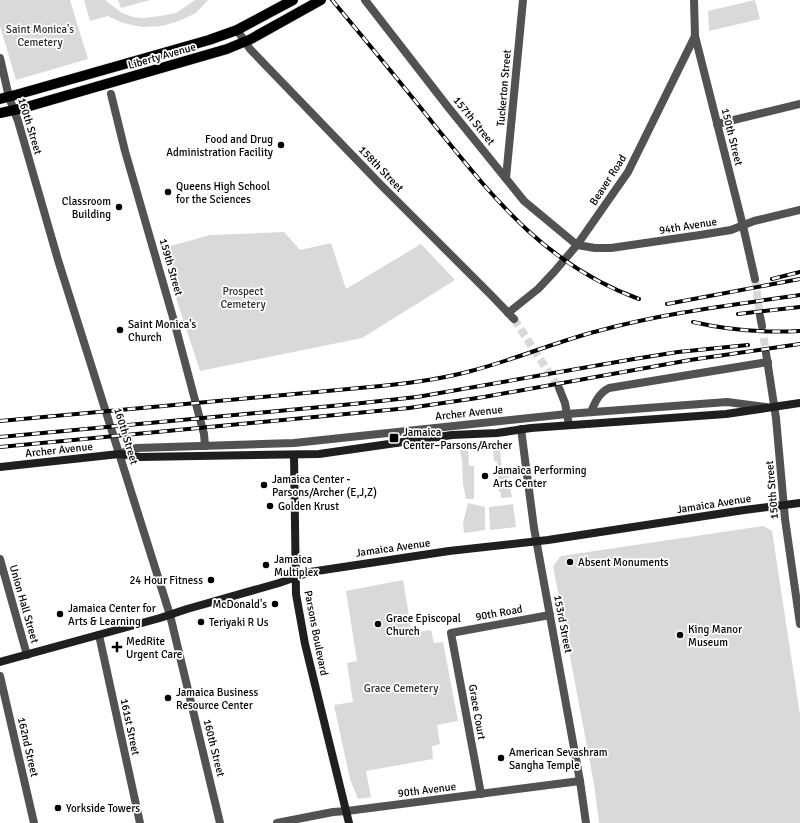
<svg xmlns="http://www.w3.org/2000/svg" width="800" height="823" font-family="Signika,sans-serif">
	<rect width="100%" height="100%" fill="#fff"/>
	<g fill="#d9d9d9">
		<path d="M0,0H70L88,59L16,80L0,26Z"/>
		<path d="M84,0H105L122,13L133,17L143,18L160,16L176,13L195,0H208L196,13L179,21L162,26L142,27L123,23L108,16L90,21Z"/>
		<path d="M118,0H150L121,8Z"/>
		<path d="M755,0L760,19L709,31L708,11Z"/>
		<path d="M284,232L300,250L331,243L346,289L421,244L455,280L362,338L200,371L160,249L210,235Z"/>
		<path d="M499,442L502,469L508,475L512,497L501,498V493L499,491L497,461H494L493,449L474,450V445Z"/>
		<path d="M468,446L469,466H474V499H466L463,484L462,460L459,447Z"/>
		<path d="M468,503L485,507V530L464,533L463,523Z"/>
		<path d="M513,504L516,527L490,530L489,507Z"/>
		<path d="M763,526L772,531L800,715V823H599L594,784L553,566L561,556Z"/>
		<path d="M403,580L412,633L431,630L434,643L443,642L458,721L437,725L440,744L432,746L433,759L366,771L371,797L358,799L350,779L334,705L353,702L347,663L357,661L346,591Z"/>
	</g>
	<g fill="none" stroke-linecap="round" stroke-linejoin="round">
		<g stroke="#d9d9d9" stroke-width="8" stroke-dasharray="8 4" stroke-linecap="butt">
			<path d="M755,279L760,316"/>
			<path d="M514,319L559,388"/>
			<path d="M762,326L766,353"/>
		</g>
		<g stroke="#dbdbdb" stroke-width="11">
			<g id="primary">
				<path d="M0,99L19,94L209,40L237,30L293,0"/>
				<path d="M0,113L23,108L227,49L251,39L321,0"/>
			</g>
		</g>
		<g stroke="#525252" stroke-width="8">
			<path d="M365,0L448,107L524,201L577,245L595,248H611L700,235L731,230L754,221L800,210"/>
			<path d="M694,0L695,36L743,226L755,279"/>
			<path d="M237,30L250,49L381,185L490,294L514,319"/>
			<path d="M0,58L9,97L18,121L58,260L170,615L220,823"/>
			<path d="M111,94L125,151L174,321L204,434L205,446"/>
			<path d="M717,124L800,104"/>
			<path d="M506,178L523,0"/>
			<path d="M508,313L538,289L554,272L577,245L628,172L695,36"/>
			<path d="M760,316L762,326"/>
			<path d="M766,353L776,418L785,519L800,624"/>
			<path d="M559,388L565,403L569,425"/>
			<path d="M591,412C595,402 599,393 609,388L768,362"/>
			<path d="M521,429L534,528L580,781L586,823"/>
			<path d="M119,454L136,448L294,443L567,414L727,402L766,407"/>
			<path d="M0,559L27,655"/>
			<path d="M99,635L140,823"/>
			<path d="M0,676L34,823"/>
			<path d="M481,794L451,633L550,615"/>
			<path d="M277,823L333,812L347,811L580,781"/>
		</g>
		<g stroke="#1f1f1f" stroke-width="8">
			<path d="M294,455L296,594L305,644L349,823"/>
			<path d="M0,467L119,454L140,457L319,454L452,435L497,433L531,428L726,414L800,403"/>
			<path d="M0,662L160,618L187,609L279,583L310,572L449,551L548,540L744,510L800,503"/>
		</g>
		<use href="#primary" stroke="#000" stroke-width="10"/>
		<g stroke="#000" stroke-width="4">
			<g id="rail">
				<path d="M332,0C367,42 402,84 436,127C496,201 546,265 639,299"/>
				<path d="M772,279L800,272"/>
				<path d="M667,304L800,279"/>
				<path d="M738,314L800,307"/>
				<path d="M693,322C728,330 764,333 800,331"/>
				<path d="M0,421L381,386C411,383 442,379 471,371C514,360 555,342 598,331C664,313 732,305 800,295"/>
				<path d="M0,437L353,404L417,397L634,359L678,352L748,345"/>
				<path d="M0,447L409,408L484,397L690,360L800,344"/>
			</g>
		</g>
		<use href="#rail" stroke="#fff" stroke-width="2.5" stroke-dasharray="8" stroke-linecap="butt"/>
	</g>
	<g fill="#000" stroke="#fff" stroke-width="1.5">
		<circle cx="281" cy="145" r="4"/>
		<circle cx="168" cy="192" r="4"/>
		<circle cx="119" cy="207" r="4"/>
		<circle cx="120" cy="330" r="4"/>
		<rect x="389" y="433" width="10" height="10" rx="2"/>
		<circle cx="485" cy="476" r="4"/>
		<circle cx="264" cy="485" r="4"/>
		<circle cx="270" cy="506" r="4"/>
		<circle cx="570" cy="562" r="4"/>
		<circle cx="266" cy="565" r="4"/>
		<circle cx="211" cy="580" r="4"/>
		<circle cx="275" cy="604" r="4"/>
		<circle cx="60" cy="614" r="4"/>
		<circle cx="201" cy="622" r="4"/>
		<circle cx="378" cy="624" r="4"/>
		<circle cx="680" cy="635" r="4"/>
		<path d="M115 641h4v4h4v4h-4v4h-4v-4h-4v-4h4z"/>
		<circle cx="168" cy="698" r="4"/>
		<circle cx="501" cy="758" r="4"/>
		<circle cx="58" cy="808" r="4"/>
	</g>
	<g text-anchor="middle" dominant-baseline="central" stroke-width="3.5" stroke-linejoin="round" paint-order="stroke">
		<g font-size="11" fill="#303030" stroke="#fff">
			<text x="40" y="29">Saint Monica's<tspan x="40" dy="13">Cemetery</tspan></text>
			<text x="243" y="291">Prospect<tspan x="243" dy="13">Cemetery</tspan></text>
			<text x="401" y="688">Grace Cemetery</text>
		</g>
		<g font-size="11" fill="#000" stroke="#fff">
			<text transform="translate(162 56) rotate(-16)">Liberty Avenue</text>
			<text transform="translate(504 88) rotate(-85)">Tuckerton Street</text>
			<text transform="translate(474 121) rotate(51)">157th Street</text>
			<text transform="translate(30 126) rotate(73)">160th Street</text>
			<text transform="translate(732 137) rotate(76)">150th Street</text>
			<text transform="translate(381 169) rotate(46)">158th Street</text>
			<text transform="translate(608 180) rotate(-57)">Beaver Road</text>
			<text transform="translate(688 226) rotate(-9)">94th Avenue</text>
			<text transform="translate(171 267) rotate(74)">159th Street</text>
			<text transform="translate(469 413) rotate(-6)">Archer Avenue</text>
			<text transform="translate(126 436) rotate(73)">160th Street</text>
			<text transform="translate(59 450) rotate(-6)">Archer Avenue</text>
			<text transform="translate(772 490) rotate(-95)">150th Street</text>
			<text transform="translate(714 504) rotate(-9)">Jamaica Avenue</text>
			<text transform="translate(393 548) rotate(-8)">Jamaica Avenue</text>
			<text transform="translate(24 604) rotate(74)">Union Hall Street</text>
			<text transform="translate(499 613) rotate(-10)">90th Road</text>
			<text transform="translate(563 624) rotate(79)">153rd Street</text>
			<text transform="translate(316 633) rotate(79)">Parsons Boulevard</text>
			<text transform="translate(477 712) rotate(80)">Grace Court</text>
			<text transform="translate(130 727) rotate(78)">161st Street</text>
			<text transform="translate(28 747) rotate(77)">162nd Street</text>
			<text transform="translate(214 748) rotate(76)">160th Street</text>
			<text transform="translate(427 790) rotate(-7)">90th Avenue</text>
		</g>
		<g font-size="11" fill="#000" stroke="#fff" text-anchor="start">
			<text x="273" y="139" text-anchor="end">Food and Drug<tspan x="273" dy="13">Administration Facility</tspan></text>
			<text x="176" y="186">Queens High School<tspan x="176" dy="13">for the Sciences</tspan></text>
			<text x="111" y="201" text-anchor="end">Classroom<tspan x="111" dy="13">Building</tspan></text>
			<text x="128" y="324">Saint Monica's<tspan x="128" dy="13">Church</tspan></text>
			<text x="403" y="432">Jamaica<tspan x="403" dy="13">Center–Parsons/Archer</tspan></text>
			<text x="493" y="470">Jamaica Performing<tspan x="493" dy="13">Arts Center</tspan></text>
			<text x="272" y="479">Jamaica Center -<tspan x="272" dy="13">Parsons/Archer (E,J,Z)</tspan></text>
			<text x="278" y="506">Golden Krust</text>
			<text x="274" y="559">Jamaica<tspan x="274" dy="13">Multiplex</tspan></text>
			<text x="578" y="562">Absent Monuments</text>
			<text x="203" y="580" text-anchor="end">24 Hour Fitness</text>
			<text x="267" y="604" text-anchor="end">McDonald's</text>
			<text x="68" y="608">Jamaica Center for<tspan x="68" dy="13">Arts &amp; Learning</tspan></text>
			<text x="386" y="618">Grace Episcopal<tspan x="386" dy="13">Church</tspan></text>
			<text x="209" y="622">Teriyaki R Us</text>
			<text x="688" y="629">King Manor<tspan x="688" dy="13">Museum</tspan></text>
			<text x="126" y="641">MedRite<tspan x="126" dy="13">Urgent Care</tspan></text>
			<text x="176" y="692">Jamaica Business<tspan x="176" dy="13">Resource Center</tspan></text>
			<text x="509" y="752">American Sevashram<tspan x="509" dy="13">Sangha Temple</tspan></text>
			<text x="66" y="808">Yorkside Towers</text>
		</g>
	</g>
</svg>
